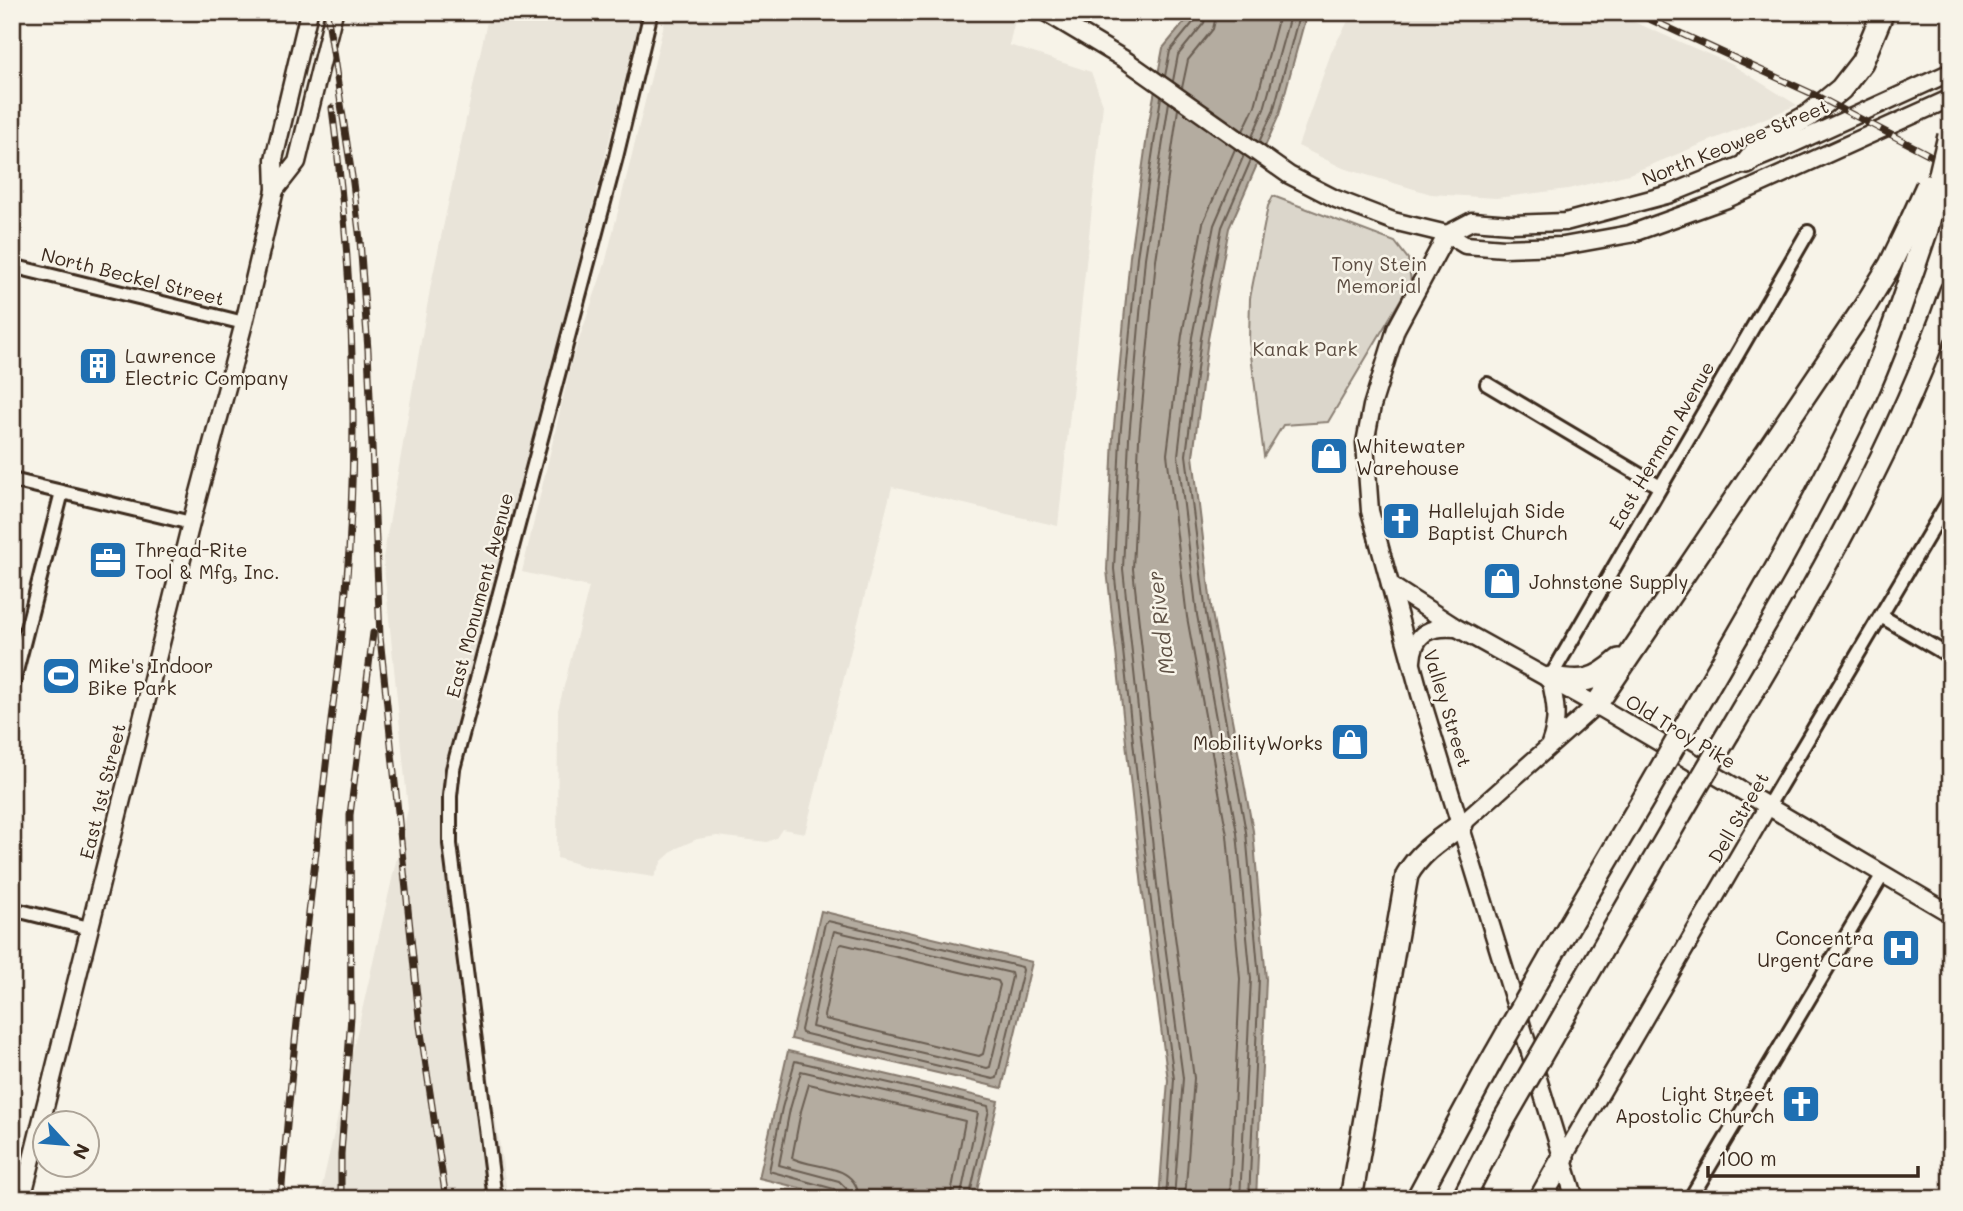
<svg xmlns="http://www.w3.org/2000/svg" width="1963" height="1211" font-family="Mali,sans-serif">
	<rect width="100%" height="100%" fill="#f7f3e8"/>
	<filter id="ink" filterUnits="userSpaceOnUse"><feTurbulence type="fractalNoise" baseFrequency=".0143" numOctaves="2"/><feDisplacementMap in="SourceGraphic" scale="14" xChannelSelector="R" yChannelSelector="G"/><feConvolveMatrix kernelMatrix="1 2 1 2 8 2 1 2 1" color-interpolation-filters="sRGB"/></filter>
	<g filter="url(#ink)">
		<g fill="#e9e4d9">
			<path d="M489,12H642L529,456L464,697L444,786L508,1199H319L408,809L383,558L431,284Z"/>
			<path d="M667,12H1017L1009,45L1091,72L1103,104L1058,526L892,487L805,833L782,829L776,838L767,842L717,836L697,839L675,849L662,861L654,877L587,867L557,858L558,710L589,587L522,572L572,360L605,264Z"/>
			<path d="M1355,12H1611L1731,64L1797,105L1629,174L1568,189L1496,198L1431,194L1343,168L1298,146L1332,50L1351,16Z"/>
		</g>
		<path fill="#dbd6cb" stroke="#8b8074" stroke-width="2" d="M1273,196L1395,242L1408,259L1411,282L1328,422L1283,425L1264,456L1249,340L1250,298L1268,206Z"/>
		<g fill="#b4aca0" stroke="#84786c" stroke-width="2">
			<path d="M1193,12H1307L1279,115L1229,228L1208,339L1193,456L1212,613L1253,831L1266,979L1256,1199H1159L1168,1080L1142,887L1107,570L1113,437L1130,256L1149,122L1163,48Z"/>
			<path d="M821,911L1032,962L1002,1088L791,1039Z"/>
			<path d="M788,1051L998,1101L975,1199H845L759,1178Z"/>
		</g>
		<g fill="none" stroke-linecap="round" stroke-linejoin="round">
			<g stroke="#6b5e52" stroke-width="2">
				<path d="M1165,76L1170,51L1196,19L1198,12"/>
				<path d="M1173,81L1178,55L1204,23L1207,12"/>
				<path d="M1182,88L1188,60L1213,29L1217,12"/>
				<path d="M1161,97L1137,257L1120,438L1114,569L1149,886L1174,1079L1166,1199"/>
				<path d="M1169,102L1145,258L1129,438L1123,569L1157,885L1183,1078L1174,1199"/>
				<path d="M1178,109L1156,260L1139,439L1133,569L1168,884L1194,1078L1185,1199"/>
				<path d="M1243,131L1255,106L1280,12"/>
				<path d="M1252,137L1264,109L1291,12"/>
				<path d="M1259,142L1273,112L1300,12"/>
				<path d="M828,921L1022,967L1023,970L997,1078L993,1079L802,1033L801,1030L825,923Z"/>
				<path d="M834,931L1011,973L1012,977L990,1067L987,1068L812,1027L823,972Z"/>
				<path d="M842,944L998,981L1000,985L983,1054L979,1056L825,1019L824,1016L839,946Z"/>
				<path d="M839,1199L838,1193L834,1189L769,1171L782,1108L795,1061L988,1106L989,1110L969,1199"/>
				<path d="M848,1199L846,1188L839,1181L779,1165L790,1109L801,1071L978,1113L960,1199"/>
				<path d="M859,1199C857,1162 816,1170 792,1158L801,1111L809,1084L965,1121L950,1199"/>
				<path d="M1230,1199L1240,979L1227,835L1187,617L1167,454L1182,335L1203,223L1235,149"/>
				<path d="M1240,1199L1251,979L1237,833L1197,615L1178,455L1192,337L1214,225L1244,155"/>
				<path d="M1249,1199L1259,979L1246,832L1206,614L1186,455L1201,338L1222,227L1251,160"/>
			</g>
			<g stroke="#3b2a1e" stroke-width="18">
				<g id="minor">
					<path d="M12,266L244,323"/>
					<path d="M1487,384L1660,487"/>
					<path d="M12,480L191,523"/>
					<path d="M1881,616L1951,657"/>
					<path d="M1550,678L1808,232"/>
					<path d="M12,687L62,492"/>
					<path d="M1768,806L1951,497"/>
					<path d="M12,909L89,928"/>
					<path d="M495,1199L450,844V796L453,769L616,157L651,12"/>
					<path d="M1690,1199L1883,874"/>
				</g>
			</g>
			<g stroke="#3b2a1e" stroke-width="21">
				<g id="secondary">
					<path d="M1045,12L1127,61L1289,175L1336,199L1393,221L1447,234L1465,245L1504,248L1563,246L1630,234L1727,199L1951,98"/>
					<path d="M275,190L297,162L334,12"/>
					<path d="M1447,234L1396,329L1372,406L1365,443L1370,511L1420,694L1575,1199"/>
					<path d="M1447,234L1472,221L1511,224L1565,222L1670,194L1786,147L1951,72"/>
					<path d="M1390,585L1457,628L1596,705L1951,914"/>
					<path d="M1412,661C1414,632 1430,626 1456,628"/>
					<path d="M1550,744C1559,719 1556,704 1550,678"/>
					<path d="M1462,824L1596,705"/>
					<path d="M1563,1158L1768,806"/>
					<path d="M22,1199L191,523L244,323L275,190L274,159L309,12"/>
				</g>
			</g>
			<g stroke="#3b2a1e" stroke-width="26">
				<g id="motorway">
					<path d="M1747,163L1765,140L1808,116L1841,89L1862,62L1883,12"/>
					<path d="M1550,678C1583,683 1593,683 1619,660"/>
					<path d="M1596,705L1865,306L1890,265L1912,219"/>
					<path d="M1694,711C1753,610 1812,509 1862,403C1888,347 1907,287 1927,229"/>
					<path d="M1729,732C1813,590 1897,448 1951,291"/>
					<path d="M1553,953L1647,793"/>
					<path d="M1570,1005L1681,813"/>
					<path d="M1351,1199L1407,875C1420,852 1441,839 1462,824"/>
					<path d="M1417,1199L1487,1069"/>
					<path d="M1463,1199L1502,1123"/>
					<path d="M1540,1199L1563,1158"/>
				</g>
			</g>
			<use href="#minor" stroke="#f7f3e8" stroke-width="12"/>
			<use href="#secondary" stroke="#f7f3e8" stroke-width="16"/>
			<use href="#motorway" stroke="#f7f3e8" stroke-width="21"/>
			<g stroke="#3b2a1e" stroke-width="7">
				<g id="rail">
					<path d="M327,12L353,183L360,240L368,350L380,637L420,1026L446,1199"/>
					<path d="M1634,12L1815,95L1951,166"/>
					<path d="M281,1199C293,1036 314,874 332,712C337,675 342,639 345,602C360,438 353,271 332,108"/>
					<path d="M341,1199V1154L351,1016L350,815L373,633"/>
				</g>
			</g>
			<use href="#rail" stroke="#f7f3e8" stroke-width="4.5" stroke-dasharray="13" stroke-linecap="butt"/>
			<g stroke="#3b2a1e" stroke-width="26" stroke-linecap="butt">
				<g id="motorway-bridge">
					<path d="M1912,219L1927,186"/>
					<path d="M1927,229L1949,136"/>
					<path d="M1647,793L1694,711"/>
					<path d="M1681,813L1729,732"/>
					<path d="M1487,1069L1553,953"/>
					<path d="M1502,1123L1570,1005"/>
				</g>
			</g>
			<use href="#motorway-bridge" stroke="#f7f3e8" stroke-width="21"/>
		</g>
	</g>
	<defs>
		<g id="building-square" transform="scale(2.0125)"><rect x="-9" y="-9" width="18" height="18" rx="4" fill="#1f6fb2" stroke="#f7f3e8"/><path d="M-4-6H4V6H1V3H-1V6H-4ZM-2.5-4.3h1.7v1.8h-1.7ZM.8-4.3h1.7v1.8H.8ZM-2.5-1h1.7V.8h-1.7ZM.8-1h1.7V.8H.8Z" fill="#fff"/></g>
		<g id="shop-square" transform="scale(2.0125)"><rect x="-9" y="-9" width="18" height="18" rx="4" fill="#1f6fb2" stroke="#f7f3e8"/><path d="M-5-2.5h2.3a2.7 3.5 0 0 1 5.4 0H5L5.5 6h-11ZM-1.5-2.5h3a1.5 2.3 0 0 0-3 0Z" fill="#fff"/></g>
		<g id="church-square" transform="scale(2.0125)"><rect x="-9" y="-9" width="18" height="18" rx="4" fill="#1f6fb2" stroke="#f7f3e8"/><path d="M-1.2-6h2.4v3.5h3.3v2.4h-3.3V6h-2.4V-.1h-3.3v-2.4h3.3Z" fill="#fff"/></g>
		<g id="office-square" transform="scale(2.0125)"><rect x="-9" y="-9" width="18" height="18" rx="4" fill="#1f6fb2" stroke="#f7f3e8"/><path d="M-6-3h4V-5.5h4V-3h4V5H-6ZM-1-4.5V-3h2v-1.5ZM-6 0V1H6V0Z" fill="#fff"/></g>
		<g id="stadium-square" transform="scale(2.0125)"><rect x="-9" y="-9" width="18" height="18" rx="4" fill="#1f6fb2" stroke="#f7f3e8"/><path d="M0-5a6.5 5 0 1 0 0 10a6.5 5 0 1 0 0-10ZM-3.5-1.8h7v3.6h-7Z" fill="#fff"/></g>
		<g id="hospital-square" transform="scale(2.0125)"><rect x="-9" y="-9" width="18" height="18" rx="4" fill="#1f6fb2" stroke="#f7f3e8"/><path d="M-5-5h3v3.5h4V-5h3V5h-3V1.5h-4V5h-3Z" fill="#fff"/></g>
	</defs>
	<g fill-rule="evenodd">
		<use href="#building-square" x="98" y="366"/>
		<use href="#shop-square" x="1329" y="456"/>
		<use href="#church-square" x="1401" y="521"/>
		<use href="#office-square" x="108" y="560"/>
		<use href="#shop-square" x="1502" y="581"/>
		<use href="#stadium-square" x="61" y="676"/>
		<use href="#shop-square" x="1350" y="742"/>
		<use href="#hospital-square" x="1901" y="948"/>
		<use href="#church-square" x="1801" y="1104"/>
	</g>
	<g text-anchor="middle" dominant-baseline="central" stroke-width="5" stroke-linejoin="round" paint-order="stroke">
		<g font-size="19" fill="#3b2a1e" stroke="#f7f3e8">
			<text transform="translate(1735 142) rotate(-22)">North Keowee Street</text>
			<text transform="translate(133 276) rotate(14)">North Beckel Street</text>
			<text transform="translate(1661 445) rotate(-60)">East Herman Avenue</text>
			<text transform="translate(479 595) rotate(-75)">East Monument Avenue</text>
			<text transform="translate(1448 708) rotate(73)">Valley Street</text>
			<text transform="translate(1681 731) rotate(31)">Old Troy Pike</text>
			<text transform="translate(102 791) rotate(-76)">East 1st Street</text>
			<text transform="translate(1738 817) rotate(-60)">Dell Street</text>
		</g>
		<g font-size="19" fill="#5b4c41" stroke="#f7f3e8">
			<text x="1379" y="263">Tony Stein<tspan x="1379" dy="22">Memorial</tspan></text>
			<text x="1305" y="348">Kanak Park</text>
		</g>
		<g font-size="19" fill="#3b2a1e" stroke="#f7f3e8" text-anchor="start">
			<text x="125" y="355">Lawrence<tspan x="125" dy="22">Electric Company</tspan></text>
			<text x="1356" y="445">Whitewater<tspan x="1356" dy="22">Warehouse</tspan></text>
			<text x="1428" y="510">Hallelujah Side<tspan x="1428" dy="22">Baptist Church</tspan></text>
			<text x="135" y="549">Thread-Rite<tspan x="135" dy="22">Tool &amp; Mfg, Inc.</tspan></text>
			<text x="1529" y="581">Johnstone Supply</text>
			<text x="88" y="665">Mike's Indoor<tspan x="88" dy="22">Bike Park</tspan></text>
			<text x="1323" y="742" text-anchor="end">MobilityWorks</text>
			<text x="1874" y="937" text-anchor="end">Concentra<tspan x="1874" dy="22">Urgent Care</tspan></text>
			<text x="1774" y="1093" text-anchor="end">Light Street<tspan x="1774" dy="22">Apostolic Church</tspan></text>
		</g>
		<g font-size="21" font-style="italic" fill="#5f5145" stroke="#f7f3e8">
			<text transform="translate(1160 623) rotate(-97)">Mad River</text>
		</g>
	</g>
	<rect width="1963" height="1211" fill="none" stroke="#f7f3e8" stroke-width="42"/>
	<rect x="21" y="21" width="1921" height="1169" fill="none" stroke="#3b2a1e" stroke-width="2.5" filter="url(#ink)"/>
	<g transform="translate(66 1144) rotate(116)"><circle r="33" fill="#f7f3e8" stroke="#aca397" stroke-width="2"/>
	<path d="M0-5L12 26L0 18L-12 26Z" fill="#1f6fb2"/>
	<text y="-10" font-size="19" font-weight="bold" text-anchor="middle" fill="#3b2a1e">N</text>
	</g>
	<path d="M1708 1166v10h210v-10" fill="none" stroke="#3b2a1e" stroke-width="3.5"/>
	<text x="1718" y="1166" font-size="21" fill="#3b2a1e" stroke="#f7f3e8" stroke-width="5" paint-order="stroke">100 m</text>
</svg>
